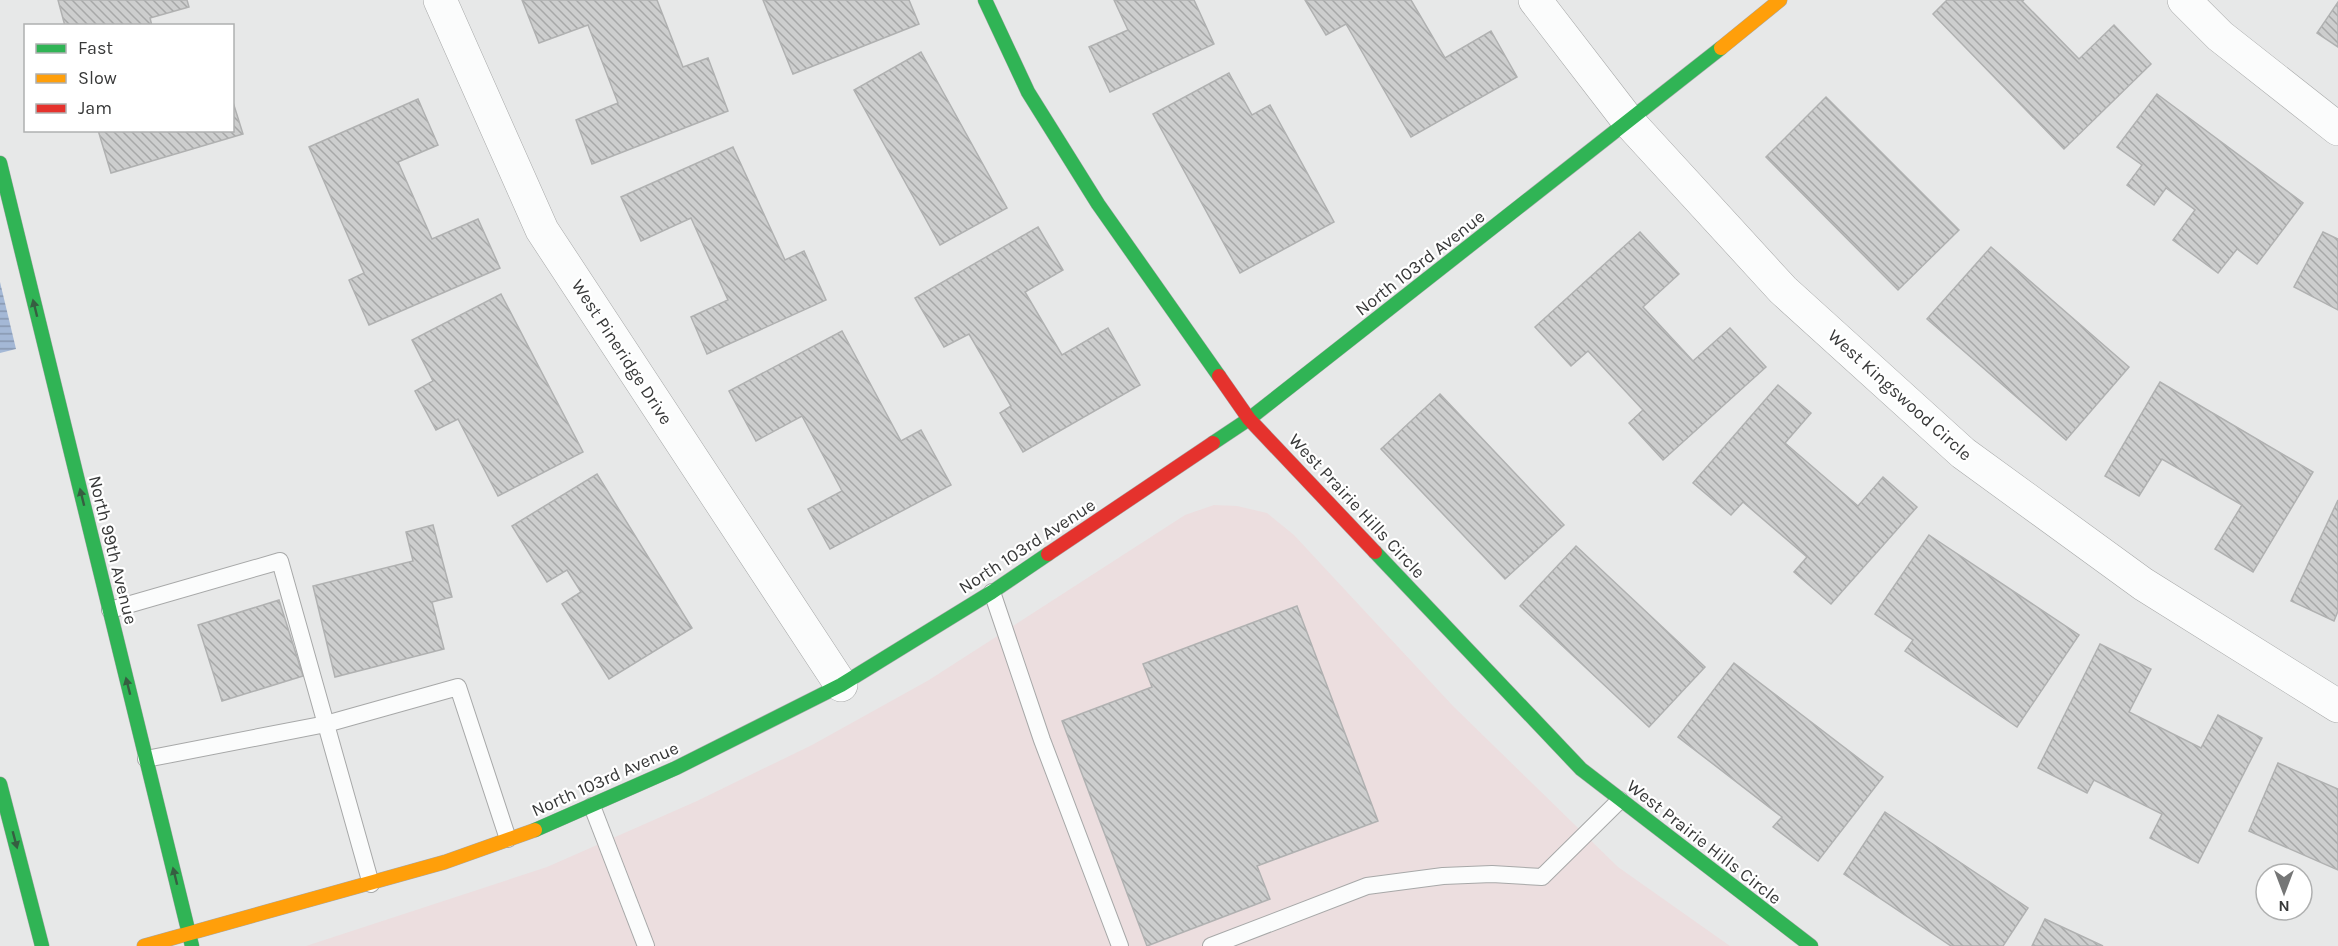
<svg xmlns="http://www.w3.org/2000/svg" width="2338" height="946" font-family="Karla,sans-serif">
	<defs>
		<pattern id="water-rules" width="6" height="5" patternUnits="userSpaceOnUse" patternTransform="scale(1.5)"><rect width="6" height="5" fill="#a4b8d6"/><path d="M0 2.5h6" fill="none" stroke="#8797af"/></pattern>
		<pattern id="building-back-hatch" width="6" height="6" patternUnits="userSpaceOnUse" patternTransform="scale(1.5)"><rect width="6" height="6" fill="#cdcece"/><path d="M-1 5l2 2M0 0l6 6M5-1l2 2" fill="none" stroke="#a7a8a8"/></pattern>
	</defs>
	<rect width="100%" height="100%" fill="#e7e8e8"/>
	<path fill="#ecdedf" d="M1214,505L1237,506L1267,513L1294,535L1453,706L1618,867L1730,946H306L547,867L697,801L812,745L929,680L1185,515Z"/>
	<path fill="url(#water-rules)" d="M0,282L16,349L0,353Z"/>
	<g fill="url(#building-back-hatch)" stroke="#b0b1b1" stroke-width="1.5">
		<path d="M58,0H187L189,7L150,18L152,26H65Z"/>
		<path d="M522,0H657L683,67L708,58L728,111L592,164L576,120L618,103L588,25L539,43Z"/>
		<path d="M763,0H909L919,24L793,74Z"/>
		<path d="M1114,0H1194L1214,44L1110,92L1089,47L1128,30Z"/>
		<path d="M1305,0H1411L1445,58L1491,31L1517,77L1411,137L1346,24L1326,35Z"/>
		<path d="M1947,0H2024L2022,1L2079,59L2114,25L2151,64L2064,149L1933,14Z"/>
		<path d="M2338,2V47L2317,33Z"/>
		<path d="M921,52L1007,208L940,245L854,90Z"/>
		<path d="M1229,73L1252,115L1270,105L1334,222L1240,273L1153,114Z"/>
		<path d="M2157,94L2303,203L2257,264L2237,249L2218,273L2173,240L2195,210L2166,188L2154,205L2127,185L2142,165L2117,147Z"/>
		<path d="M1826,97L1959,230L1898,290L1766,157Z"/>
		<path d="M232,99L243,134L111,173L98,130H232Z"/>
		<path d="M418,99L438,145L398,162L432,239L478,219L500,268L369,325L349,280L364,273L309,147Z"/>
		<path d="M733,147L785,260L804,251L826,300L707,354L691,317L728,300L691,218L641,241L621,197Z"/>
		<path d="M1038,227L1063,270L1025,292L1062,355L1108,328L1140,385L1023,452L1000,413L1011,406L969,334L944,347L915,298Z"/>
		<path d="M1640,232L1679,274L1643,307L1693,361L1730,328L1766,367L1663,460L1629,423L1643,410L1588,351L1571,366L1535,327Z"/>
		<path d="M2323,232L2338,239V310L2294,287Z"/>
		<path d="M1991,247L2129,367L2066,440L1927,319Z"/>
		<path d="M501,294L583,452L498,496L458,419L436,430L415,391L433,381L412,340Z"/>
		<path d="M842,331L901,441L921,430L951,485L830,549L808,509L842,491L802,416L756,441L729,391Z"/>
		<path d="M2160,382L2313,472L2253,572L2215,549L2242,505L2162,459L2139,496L2105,476Z"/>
		<path d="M1778,385L1811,413L1785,443L1858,506L1883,477L1917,507L1831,604L1794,572L1807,557L1743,502L1731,515L1693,483Z"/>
		<path d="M1440,394L1564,525L1505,579L1381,449Z"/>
		<path d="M597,474L692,628L609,679L562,604L581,592L567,570L547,582L512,526Z"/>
		<path d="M2338,500V611L2334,621L2291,601Z"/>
		<path d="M433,525L452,597L432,602L444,649L335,677L313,586L413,561L406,532Z"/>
		<path d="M1929,535L2079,635L2017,727L1905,651L1913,640L1875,614Z"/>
		<path d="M1576,546L1705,667L1649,727L1520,606Z"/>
		<path d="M279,600L303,676L222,701L198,625Z"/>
		<path d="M1297,606L1378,821L1257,866L1270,899L1147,946L1062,721L1152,687L1143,664Z"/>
		<path d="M2100,644L2151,669L2129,712L2201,748L2218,715L2262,738L2198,863L2150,838L2162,814L2094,780L2087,793L2038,768Z"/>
		<path d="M1734,663L1883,777L1818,861L1773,827L1782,817L1678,737Z"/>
		<path d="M2278,763L2338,789V870L2249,831Z"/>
		<path d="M1885,812L2028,908L2003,946H1951L1844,874Z"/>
		<path d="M2045,919L2103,946H2032Z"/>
	</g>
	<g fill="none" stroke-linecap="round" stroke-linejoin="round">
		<g stroke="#a7a8a8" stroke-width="18">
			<g id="lane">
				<path d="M992,592L1042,740L1120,946"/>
				<path d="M110,610L280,561L371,884"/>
				<path d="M146,759L326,724L458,687L508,839"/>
				<path d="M592,806L646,946"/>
				<path d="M1211,946L1367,886L1443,876L1492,874L1542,877L1620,800"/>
			</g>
		</g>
		<g stroke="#a7a8a8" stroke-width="34">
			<g id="street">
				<path d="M440,0L542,230L841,685"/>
				<path d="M1535,0L1629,122L1783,290L1963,453L2143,584L2338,706"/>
				<path d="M2184,0L2220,36L2338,129"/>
			</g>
		</g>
		<g stroke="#a7a8a8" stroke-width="15">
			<g id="fast">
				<path d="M985,0L1028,92L1098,204L1219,376"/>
				<path d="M0,163L192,946"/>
				<path d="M1213,443L1249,419L1721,48"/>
				<path d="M1375,552L1581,769L1811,946"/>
				<path d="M0,784L42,946"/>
				<path d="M535,830L676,768L841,685L992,592L1048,554"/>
			</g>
		</g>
		<g stroke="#a7a8a8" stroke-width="15">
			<g id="slow">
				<path d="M1721,48L1780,0"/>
				<path d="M144,946L445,862L535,830"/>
			</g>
		</g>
		<g stroke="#a7a8a8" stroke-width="15">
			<g id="jam">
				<path d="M1219,376L1249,419L1375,552"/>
				<path d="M1048,554L1213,443"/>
			</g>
		</g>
		<use href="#lane" stroke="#fbfcfc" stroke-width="16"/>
		<use href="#street" stroke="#fbfcfc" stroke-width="33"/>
		<use href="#fast" stroke="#30b455" stroke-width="14"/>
		<use href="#slow" stroke="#ff9f0a" stroke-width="14"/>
		<use href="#jam" stroke="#e5322d" stroke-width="14"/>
	</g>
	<defs><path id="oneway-solid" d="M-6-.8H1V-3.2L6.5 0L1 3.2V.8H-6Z" transform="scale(1.5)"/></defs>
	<g fill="#365e41">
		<use href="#oneway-solid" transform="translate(35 308) rotate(-104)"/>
		<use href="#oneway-solid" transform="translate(82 497) rotate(-104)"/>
		<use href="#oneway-solid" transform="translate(128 686) rotate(-104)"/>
		<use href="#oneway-solid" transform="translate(15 840) rotate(75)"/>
		<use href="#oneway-solid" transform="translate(175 876) rotate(-104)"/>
	</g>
	<g text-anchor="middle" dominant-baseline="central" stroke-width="4.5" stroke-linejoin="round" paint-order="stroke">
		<g font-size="18" fill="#383939" stroke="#fff">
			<text transform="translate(1420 263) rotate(-38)">North 103rd Avenue</text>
			<text transform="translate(622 352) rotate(57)">West Pineridge Drive</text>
			<text transform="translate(1900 395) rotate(42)">West Kingswood Circle</text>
			<text transform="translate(1357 506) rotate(47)">West Prairie Hills Circle</text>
			<text transform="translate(1027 546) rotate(-33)">North 103rd Avenue</text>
			<text transform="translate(113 550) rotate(76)">North 99th Avenue</text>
			<text transform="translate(605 779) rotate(-24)">North 103rd Avenue</text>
			<text transform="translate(1704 842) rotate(38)">West Prairie Hills Circle</text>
		</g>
	</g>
	<rect x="24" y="24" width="210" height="108" fill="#ffffff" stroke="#afb0b0" stroke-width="1.5"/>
	<rect x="36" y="44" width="30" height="9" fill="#30b455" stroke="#afb0b0" stroke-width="1.5"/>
	<text x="78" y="54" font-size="18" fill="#383939">Fast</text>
	<rect x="36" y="74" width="30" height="9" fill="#ff9f0a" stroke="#afb0b0" stroke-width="1.5"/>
	<text x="78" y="84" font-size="18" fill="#383939">Slow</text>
	<rect x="36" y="104" width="30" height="9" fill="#e5322d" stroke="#afb0b0" stroke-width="1.5"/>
	<text x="78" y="114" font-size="18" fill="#383939">Jam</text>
	<g transform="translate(2284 892) rotate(180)"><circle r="28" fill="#ffffff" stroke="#afb0b0" stroke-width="1.5"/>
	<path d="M0-4.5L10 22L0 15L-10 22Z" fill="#757676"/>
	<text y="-9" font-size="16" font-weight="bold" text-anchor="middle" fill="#383939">N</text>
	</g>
</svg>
